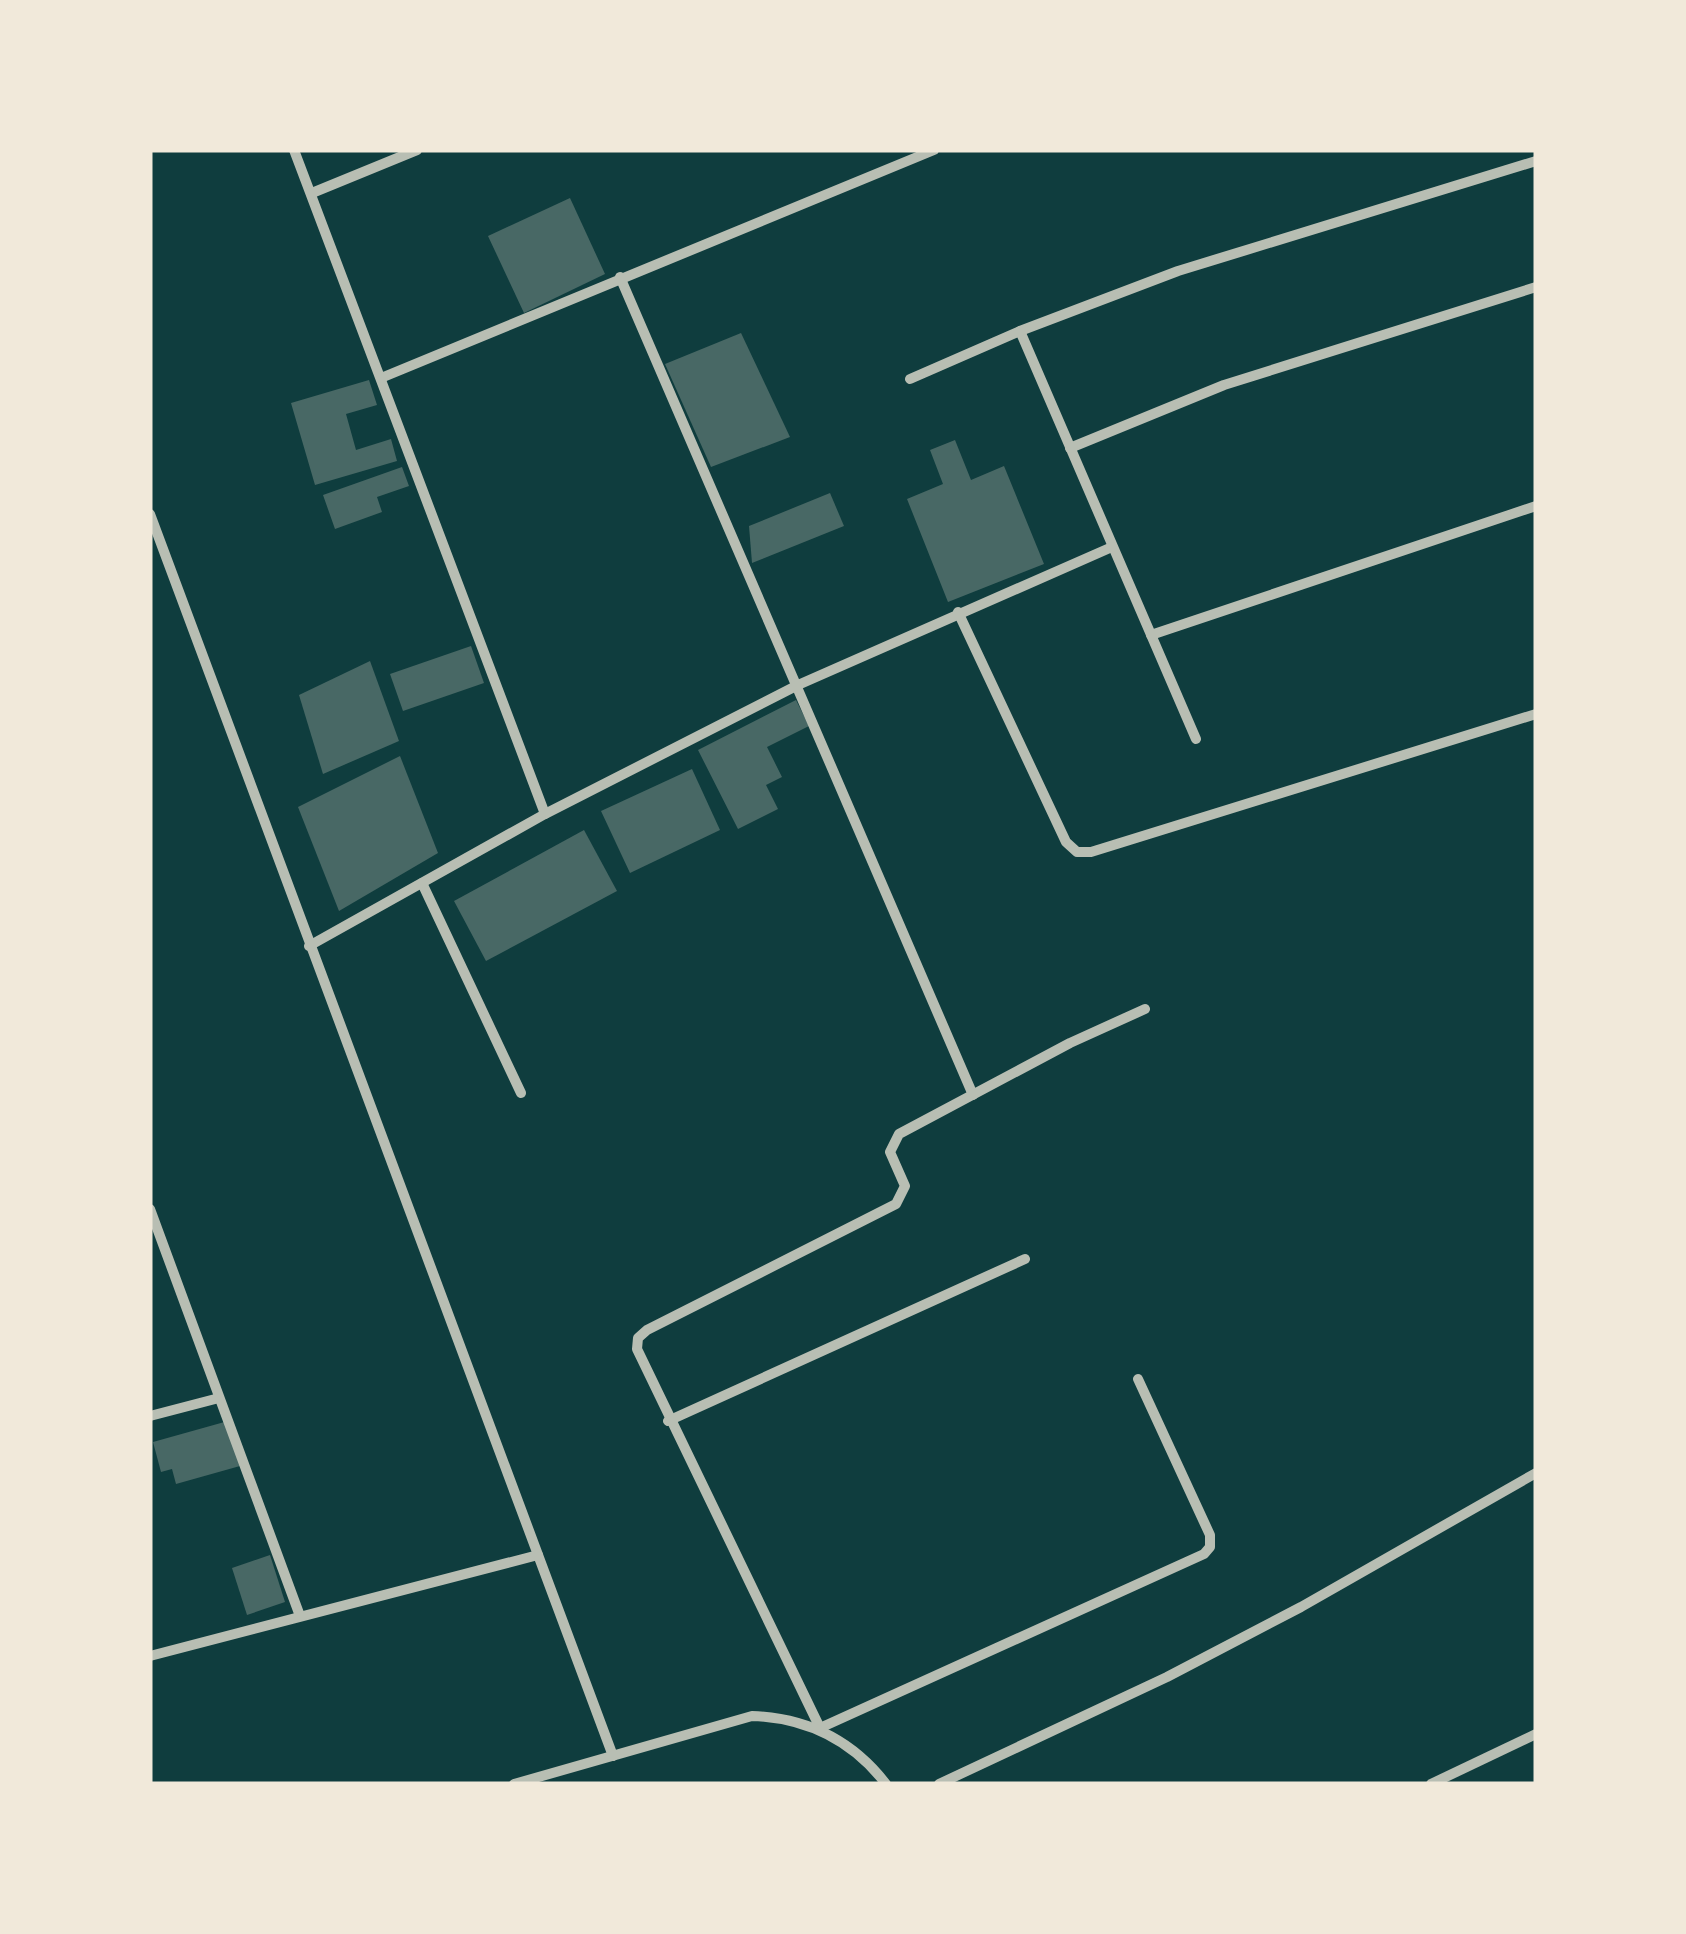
<svg xmlns="http://www.w3.org/2000/svg" width="1686" height="1934" font-family="Signika,sans-serif">
	<rect width="100%" height="100%" fill="#0f3d3e"/>
	<g fill="#486865">
		<path d="M570,198L605,274L524,313L488,236Z"/>
		<path d="M741,333L790,437L711,467L665,364Z"/>
		<path d="M369,380L377,405L346,414L356,450L391,439L397,461L315,485L291,403Z"/>
		<path d="M955,440L971,480L1004,466L1044,564L948,602L907,499L943,484L930,450Z"/>
		<path d="M402,467L409,486L377,497L382,512L335,529L323,495Z"/>
		<path d="M830,493L844,526L752,563L749,526Z"/>
		<path d="M471,646L484,683L403,711L390,674Z"/>
		<path d="M370,661L399,741L323,774L299,695Z"/>
		<path d="M796,700L809,726L767,747L782,777L766,785L778,809L738,829L698,750Z"/>
		<path d="M400,756L438,853L339,911L298,807Z"/>
		<path d="M692,769L720,830L630,873L601,811Z"/>
		<path d="M584,830L617,891L486,961L454,901Z"/>
		<path d="M228,1421L240,1466L176,1484L172,1469L161,1472L153,1442Z"/>
		<path d="M270,1555L285,1602L247,1615L232,1568Z"/>
	</g>
	<g fill="none" stroke-linecap="round" stroke-linejoin="round">
		<g stroke="#b8beb3" stroke-width="10">
			<path d="M294,150L545,814"/>
			<path d="M312,193L417,150"/>
			<path d="M620,277L973,1095"/>
			<path d="M1020,331L1196,739"/>
			<path d="M381,378L934,150"/>
			<path d="M910,379L1020,331L1178,271L1536,161"/>
			<path d="M1070,448L1224,385L1536,287"/>
			<path d="M150,514L613,1756"/>
			<path d="M958,612L1066,842L1077,852H1091L1536,714"/>
			<path d="M1151,635L1536,506"/>
			<path d="M422,883L521,1093"/>
			<path d="M309,946L545,814L798,685L1112,547"/>
			<path d="M150,1209L300,1616"/>
			<path d="M1138,1379L1210,1535V1547L1204,1554L820,1728L637,1349L638,1338L647,1330L896,1204L905,1186L890,1152L899,1134L1070,1043L1145,1009"/>
			<path d="M150,1416L219,1398"/>
			<path d="M668,1421L1025,1259"/>
			<path d="M150,1656L538,1555"/>
			<path d="M514,1784L752,1716C807,1718 852,1740 886,1784"/>
			<path d="M939,1784L1167,1677L1301,1607L1536,1473"/>
			<path d="M1431,1784L1536,1734"/>
		</g>
	</g>
	<rect width="1686" height="1934" fill="none" stroke="#f1e9da" stroke-width="305"/>
</svg>
